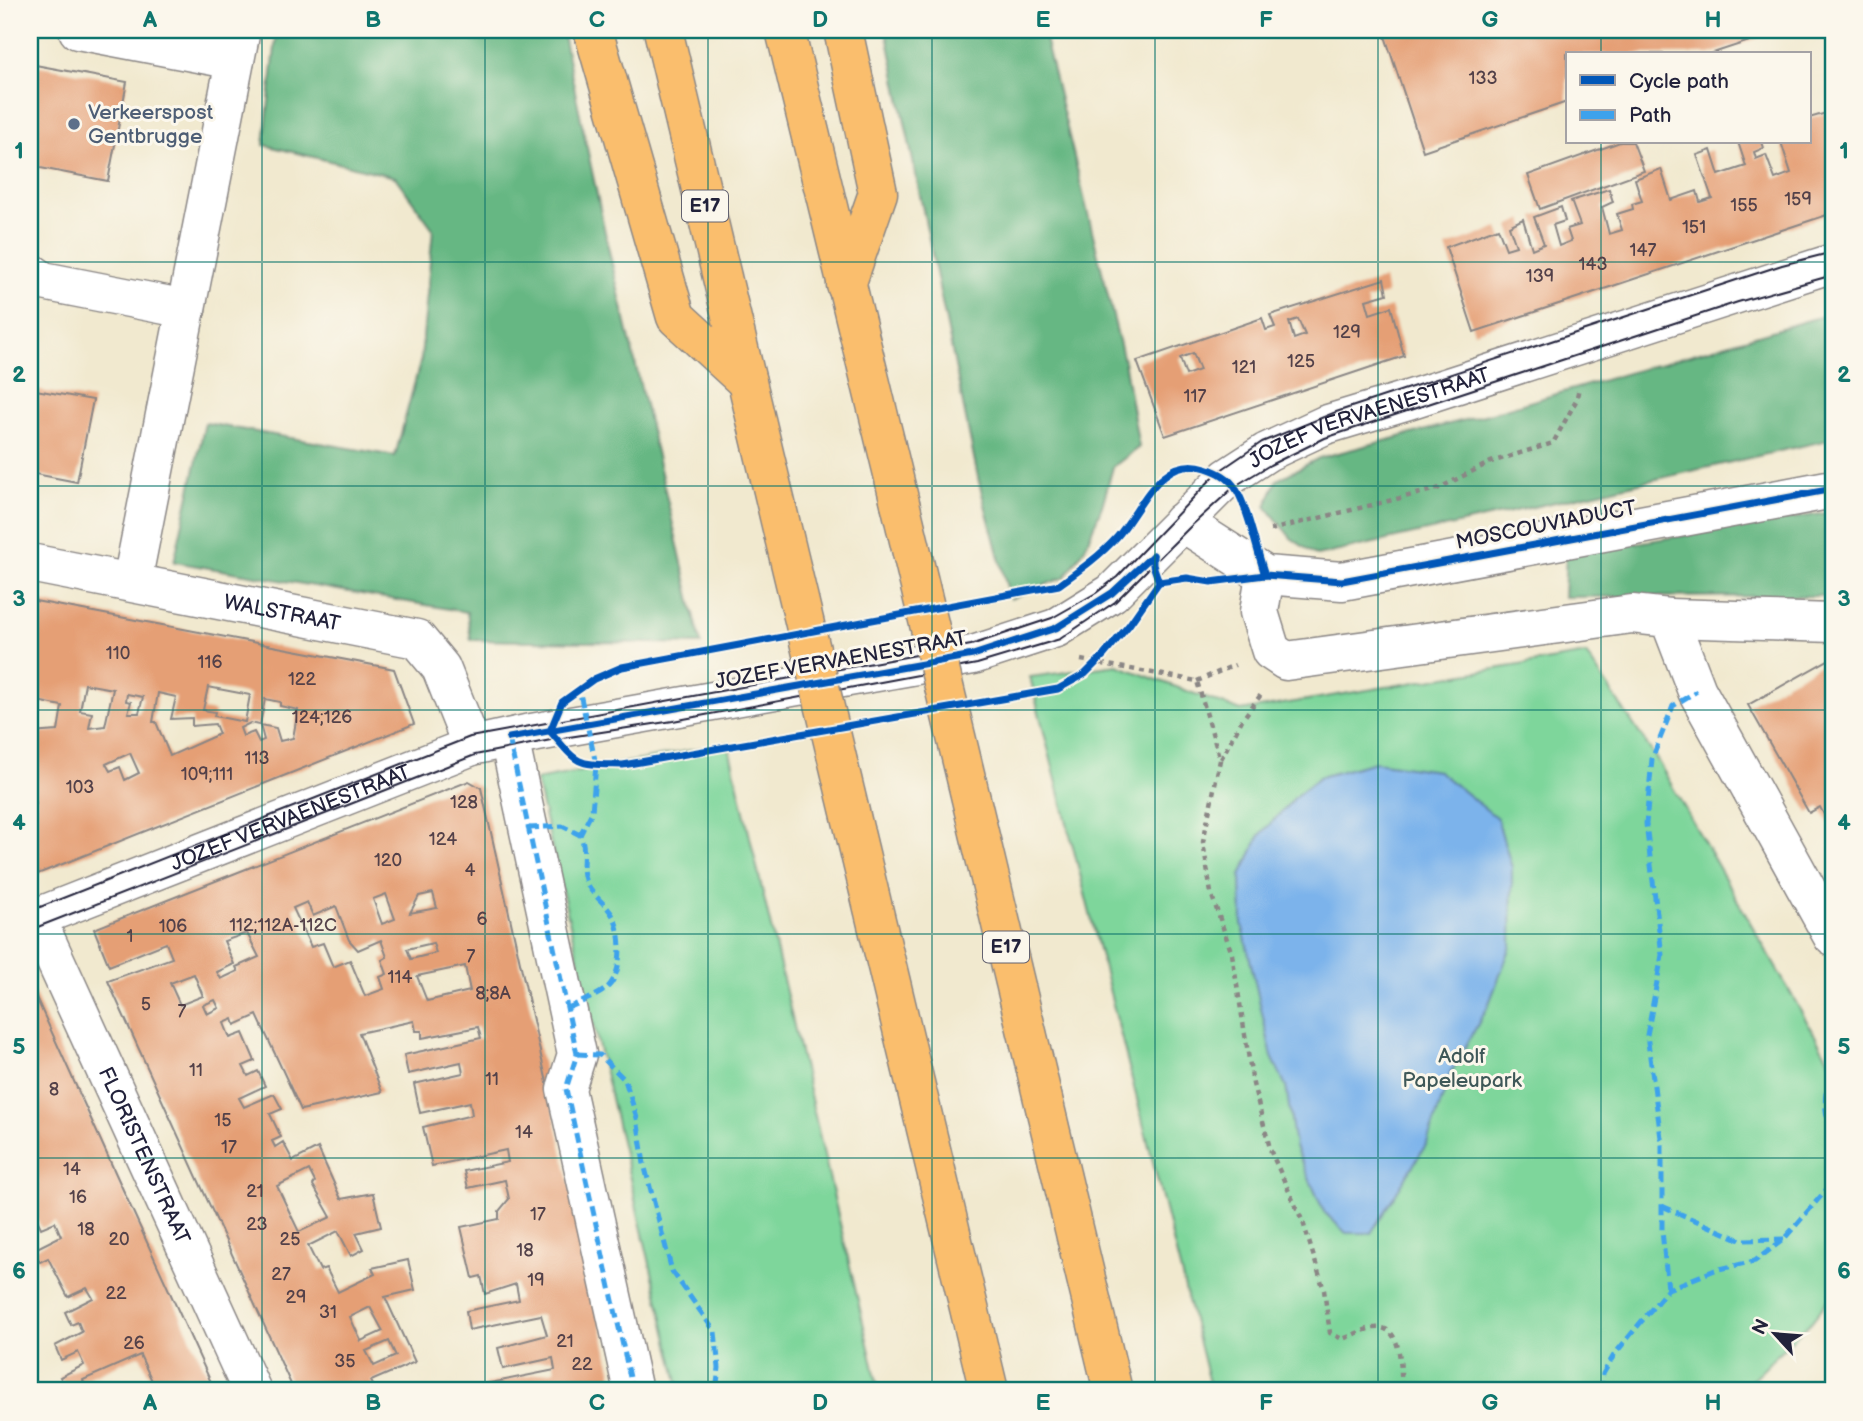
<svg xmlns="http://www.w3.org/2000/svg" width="1863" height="1421" font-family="'Balsamiq Sans',sans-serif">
	<rect width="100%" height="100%" fill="#fbf7ec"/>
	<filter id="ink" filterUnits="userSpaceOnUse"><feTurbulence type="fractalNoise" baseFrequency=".0143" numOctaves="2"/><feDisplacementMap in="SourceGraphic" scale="14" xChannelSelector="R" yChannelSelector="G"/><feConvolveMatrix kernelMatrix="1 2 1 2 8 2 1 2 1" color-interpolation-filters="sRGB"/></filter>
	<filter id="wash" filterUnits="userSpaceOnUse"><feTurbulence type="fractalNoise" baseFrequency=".00686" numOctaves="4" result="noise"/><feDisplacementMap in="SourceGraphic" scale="28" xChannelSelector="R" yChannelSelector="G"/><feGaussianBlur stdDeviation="1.57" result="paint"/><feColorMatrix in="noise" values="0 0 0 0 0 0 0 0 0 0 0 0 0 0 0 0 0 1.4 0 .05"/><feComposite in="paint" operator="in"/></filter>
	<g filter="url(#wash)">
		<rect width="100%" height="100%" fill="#f1e9cf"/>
		<g fill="#7ed69b" stroke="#507c6b" stroke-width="2">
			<path d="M1586,654L1656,758L1833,1067V1294L1811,1322L1740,1391H1211L1030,677L1117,665L1241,711Z"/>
			<path d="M728,743L879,1391H680L536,780Z"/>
			<path d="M1833,1365V1391H1808Z"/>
		</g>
		<g fill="#66b783" stroke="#446c5f" stroke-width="2">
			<path d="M277,30H562L609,251L701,644L471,640L467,612L174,562L205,423L395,456L421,359L433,229L395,177L264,145Z"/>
			<path d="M886,30H1043L1124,361L1139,447L1113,467L1102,506L1085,548L1065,577L1010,599L979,482Z"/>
			<path d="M1833,313V439L1317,556L1291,538L1266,506L1277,480L1319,458L1488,414Z"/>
			<path d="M1833,512V596L1564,597L1566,554Z"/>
		</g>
		<path fill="#7cb3eb" stroke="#4f6a93" stroke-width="2" d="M1375,762L1438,771L1497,818L1512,868L1511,946L1488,1006L1451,1073L1427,1143L1371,1233H1346L1324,1212L1295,1147L1286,1086L1272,1057L1242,924L1241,875L1260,835L1297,795L1320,777Z"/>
		<g id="blocks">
			<g fill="#e59f74" fill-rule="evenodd">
				<path d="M1383,30H1766L1768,35L1710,54H1567V102L1423,151Z"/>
				<path d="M30,64L127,82L108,181L30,166Z"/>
				<path d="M1833,111V213L1474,332L1446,247L1498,228L1506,249L1516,246L1509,226L1523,219L1532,249L1544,244L1534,217L1561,207L1565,221L1553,225L1559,246L1571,241L1567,229L1580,225L1571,201L1609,189L1613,202L1602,207L1609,234L1622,230L1617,214L1633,209L1632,204L1642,201L1635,179L1661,169L1671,200L1697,191L1700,202L1712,198L1697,155L1711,150L1719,175L1746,166L1738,142H1762L1764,148L1754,152L1756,159L1766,155L1775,179L1791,173L1781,142H1809V118Z"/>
				<path d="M1620,142H1633L1644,171L1540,209L1528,175Z"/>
				<path d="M1384,279L1387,294L1366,300L1370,314L1391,307L1404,356L1165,436L1137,361L1262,318L1266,330L1275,327L1270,315ZM1298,319L1305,335L1294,339L1289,322ZM1193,353L1200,370L1186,375L1180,358Z"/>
				<path d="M30,389L93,400L77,482L30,473Z"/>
				<path d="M30,600L394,669L414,724L30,877V806L36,803L30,788V733L58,731L62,706L32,700L34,691L30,690ZM85,684L113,689L105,726L89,728L92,713L80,711ZM208,687L250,695L245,722L214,716L215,712L203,710ZM158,693L176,697L171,719L192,718V726L215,724L219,734L170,756L156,722H153ZM127,694L143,697L139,713H128L131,702L126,701ZM265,699L280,702V706L298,710L293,738L280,741L276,728L260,725ZM250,723L260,725L264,740L259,742L254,732L243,736L240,728ZM130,753L139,773L125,780L120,767L110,771L106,764Z"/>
				<path d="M1830,659L1833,665V831L1820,807L1809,813L1748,705Z"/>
				<path d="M469,781L481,788L616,1391H486L485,1384L555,1370L553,1358L503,1369L498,1348L547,1335L541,1315L469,1330L466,1311L519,1300L516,1284L485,1294L481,1276L473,1278L461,1227L499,1219V1211L509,1199L505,1180L468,1188L464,1171L508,1162L506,1150L432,1166L423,1127L472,1115L470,1102L420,1113L414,1084L463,1073L461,1062L408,1074L404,1055L481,1038L478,1027L422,1038V1031H416L414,1021L359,1033L382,1092L301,1110L257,1015L235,1025L233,1019L224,1023L230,1038L243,1033L255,1061L243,1066L248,1076L258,1071L265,1086L239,1098L244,1107L274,1094L282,1109L270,1114L281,1137L272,1141L275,1147L283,1142L293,1161L318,1148L341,1199L373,1193L381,1227L356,1233L364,1249L351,1256L338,1231L308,1246L320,1270L326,1268L338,1292L375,1274L372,1268L408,1260L415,1290L385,1297L415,1362L371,1381L376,1391H294L108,981L172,958L166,943L109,966L94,929ZM433,893L437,908L410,913L419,896ZM386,894L395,919L382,924L373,899ZM307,902L313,916L336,906L349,940L358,950L381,940L387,957L382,960L387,974L380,977L384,989L365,996L350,960L333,967L323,943L311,947L293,908ZM247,933L259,957L236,967L238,971L221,979L217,972L234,964L224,941ZM433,943L436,953L411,959L407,949ZM465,966L470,991L427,1001L417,976ZM194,974L203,996L180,1005L170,983ZM215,1000L219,1008L207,1014L203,1005ZM309,1170L315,1182L313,1185L331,1217L299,1232L277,1186ZM370,1307L383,1331L361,1341L350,1317ZM389,1341L396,1356L374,1366L366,1351Z"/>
				<path d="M30,984L124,1192L215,1391H149L147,1387L153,1383L140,1355L83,1380L87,1391H58L66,1388L60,1377L84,1365L78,1352L61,1360L55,1346L82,1332L78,1322L71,1325L65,1312L93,1298L87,1288L68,1297L48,1258L40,1262L33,1250L61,1236L55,1222L41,1228L30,1204L33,1202L30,1195V1186L38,1182L30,1167Z"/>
			</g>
		</g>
	</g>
	<g filter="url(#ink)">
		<use href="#blocks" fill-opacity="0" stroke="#8a8685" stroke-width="2"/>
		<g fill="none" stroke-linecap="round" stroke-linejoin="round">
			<g stroke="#8a8685" stroke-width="41">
				<g id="minor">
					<path d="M78,30L235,60"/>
					<path d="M30,272L43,281L186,309"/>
					<path d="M1182,522L1265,575L1342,581L1833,489"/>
					<path id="s1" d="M30,563L417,639L441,668L472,746"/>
					<path d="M1265,575L1259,612L1271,651L1286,661L1632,614L1669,618L1697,691L1833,937"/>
					<path d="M132,582L241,30"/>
					<path d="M1669,618L1833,623"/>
					<path d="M509,738L577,1054L566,1089L633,1391"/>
					<path id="s2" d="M36,918L252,1391"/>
					<path id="s3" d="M30,920L472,746L526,734L973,655L1056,628L1112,593L1227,478L1267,452L1325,425L1408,400L1833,263"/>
				</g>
			</g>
			<g stroke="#8a8685" stroke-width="41">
				<g id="highway">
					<path d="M593,30L676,317L747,382"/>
					<path d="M663,30L783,533"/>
					<path d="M785,30L900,503"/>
					<path d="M843,30L878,193L846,285"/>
				</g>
			</g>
			<g stroke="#8a8685" stroke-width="4.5" stroke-dasharray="5 5" stroke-linecap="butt">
				<path d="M1270,530L1437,489L1491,462L1553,443L1576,401L1579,388"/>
				<path d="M1081,660L1197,681L1220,760L1203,842L1211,893L1232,954L1253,1084L1271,1152L1303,1222L1324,1290L1330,1333L1342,1339C1352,1336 1363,1329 1374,1328C1404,1323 1400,1371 1402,1391"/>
				<path d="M1197,681L1235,665"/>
				<path d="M1221,759L1242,720L1263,692"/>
			</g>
			<use href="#minor" stroke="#fff" stroke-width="38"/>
			<use href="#highway" stroke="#fabe6d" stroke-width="38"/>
			<g stroke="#22223b" stroke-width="2">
				<path d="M30,911L470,737L971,645L1052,618L1096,593L1117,577L1218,472L1262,442L1336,412L1782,265L1833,252"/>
				<path d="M30,930L475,755L556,739L673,721L977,664L1060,639L1115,602L1190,527L1235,486L1270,465L1325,438L1738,302L1833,275"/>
			</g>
			<g stroke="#8a8685" stroke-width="41" stroke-linecap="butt">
				<g id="highway-bridge">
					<path d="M900,503L1113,1391"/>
					<path d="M783,533L989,1391"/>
				</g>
			</g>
			<use href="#highway-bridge" stroke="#fabe6d" stroke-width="38"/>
			<g stroke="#3ea2ec" stroke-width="5" stroke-dasharray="10 5" stroke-linecap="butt">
				<path d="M509,738L577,1054L566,1089L633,1391"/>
				<path d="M529,828L562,826L580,835"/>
				<path d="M568,1008C580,1002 596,997 607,988C623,974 623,934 613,916C606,903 592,896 586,882C579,867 588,848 580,835L592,812L596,764L579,689"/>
				<path d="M577,1054L600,1055L625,1080L637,1118L644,1164L672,1271L715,1332L719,1368L716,1391"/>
				<path d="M1833,1079C1818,1095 1829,1123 1833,1141"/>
				<path d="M1662,1206L1741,1240L1784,1239"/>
				<path d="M1668,1289L1662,1231V1145L1647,1035L1662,955L1646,824L1652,759L1673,706L1697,691"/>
				<path d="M1602,1391L1603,1374L1614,1355L1668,1289L1715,1270L1755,1261L1784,1239L1833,1182"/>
			</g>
			<g stroke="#fbf7ec" stroke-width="11">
				<g id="cycleway">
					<path d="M1159,582L1187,578L1211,582L1265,575L1342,581L1833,489"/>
					<path d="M550,731L562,702L594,679L622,667L1059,585C1080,570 1100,556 1117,537C1142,509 1160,453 1206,468C1218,472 1229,477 1236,489C1248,508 1257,552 1265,575"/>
					<path d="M550,731C580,767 576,764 623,765L1058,689L1085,674L1104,655L1129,625L1159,582L1153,565V555"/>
					<path d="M509,738L973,655L1056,628L1112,593L1153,555"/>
				</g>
			</g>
			<use href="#cycleway" stroke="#0057b8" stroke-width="7"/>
		</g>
	</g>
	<path fill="none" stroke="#0f766e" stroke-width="2" stroke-opacity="0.55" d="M262,30V1391M485,30V1391M708,30V1391M932,30V1391M1155,30V1391M1378,30V1391M1601,30V54M1601,142V1391M30,262H1833M30,486H1833M30,710H1833M30,934H1833M30,1158H1833"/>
	<circle fill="#5c6f8a" stroke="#fbf7ec" stroke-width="2.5" cx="74" cy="124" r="7"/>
	<g text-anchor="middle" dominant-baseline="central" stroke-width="6" stroke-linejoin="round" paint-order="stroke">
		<g font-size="18" fill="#534149">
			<text x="1483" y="78">133</text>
			<text x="1798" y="199">159</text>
			<text x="1744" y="205">155</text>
			<text x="1694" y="227">151</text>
			<text x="1643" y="250">147</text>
			<text x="1593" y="264">143</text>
			<text x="1540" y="276">139</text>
			<text x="1347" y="332">129</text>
			<text x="1301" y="361">125</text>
			<text x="1244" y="367">121</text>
			<text x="1195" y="396">117</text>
			<text x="118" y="653">110</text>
			<text x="210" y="662">116</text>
			<text x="302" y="679">122</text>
			<text x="322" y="717">124;126</text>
			<text x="257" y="758">113</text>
			<text x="207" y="774">109;111</text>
			<text x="80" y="787">103</text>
			<text x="464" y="802">128</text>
			<text x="443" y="839">124</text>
			<text x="388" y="860">120</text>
			<text x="470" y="870">4</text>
			<text x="482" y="919">6</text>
			<text x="283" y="925">112;112A-112C</text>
			<text x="173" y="926">106</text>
			<text x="130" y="936">1</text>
			<text x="471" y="956">7</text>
			<text x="400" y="977">114</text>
			<text x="493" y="993">8;8A</text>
			<text x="146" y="1004">5</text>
			<text x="182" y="1011">7</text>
			<text x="196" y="1070">11</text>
			<text x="492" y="1079">11</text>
			<text x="54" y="1089">8</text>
			<text x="223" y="1120">15</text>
			<text x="524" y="1132">14</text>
			<text x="229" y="1147">17</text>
			<text x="72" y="1169">14</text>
			<text x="255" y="1191">21</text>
			<text x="78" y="1197">16</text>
			<text x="538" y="1214">17</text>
			<text x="257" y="1224">23</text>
			<text x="86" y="1229">18</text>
			<text x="119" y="1239">20</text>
			<text x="290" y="1239">25</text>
			<text x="525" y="1250">18</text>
			<text x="281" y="1274">27</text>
			<text x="536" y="1280">19</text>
			<text x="116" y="1293">22</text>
			<text x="296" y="1297">29</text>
			<text x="328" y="1312">31</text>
			<text x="565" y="1341">21</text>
			<text x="134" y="1343">26</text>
			<text x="345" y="1361">35</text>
			<text x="582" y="1364">22</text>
		</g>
		<g fill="#fbf7ec" stroke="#636270" stroke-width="2">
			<rect x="682" y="190.5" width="46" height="31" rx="5"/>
			<rect x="983" y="931.5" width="46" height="31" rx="5"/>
		</g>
		<g font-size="19" font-weight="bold" fill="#22223b">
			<text x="705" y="206">E17</text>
			<text x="1006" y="947">E17</text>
		</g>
		<g font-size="21" fill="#4e5e75" stroke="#fbf7ec" text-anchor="start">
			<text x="88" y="112">Verkeerspost<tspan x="88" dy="24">Gentbrugge</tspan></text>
		</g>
		<g font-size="21" fill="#22223b" stroke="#fbf7ec">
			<text stroke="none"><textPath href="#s3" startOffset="1456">JOZEF VERVAENESTRAAT</textPath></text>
			<text transform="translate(1546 525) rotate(-11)">MOSCOUVIADUCT</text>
			<text stroke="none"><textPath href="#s1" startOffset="257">WALSTRAAT</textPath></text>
			<text transform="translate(841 660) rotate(-10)">JOZEF VERVAENESTRAAT</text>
			<text stroke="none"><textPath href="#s3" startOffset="280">JOZEF VERVAENESTRAAT</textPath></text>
			<text stroke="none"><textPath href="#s2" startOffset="261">FLORISTENSTRAAT</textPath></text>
		</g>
		<g font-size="21" fill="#3e5858" stroke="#fbf7ec">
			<text x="1462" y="1056">Adolf<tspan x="1462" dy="24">Papeleupark</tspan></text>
		</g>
	</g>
	<rect width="1863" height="1421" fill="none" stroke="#fbf7ec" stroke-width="77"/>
	<rect x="1566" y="52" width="245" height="91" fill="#fbf7ec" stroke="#a4a2a5" stroke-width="2"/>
	<rect x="1580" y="75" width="35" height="10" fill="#0057b8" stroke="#a4a2a5" stroke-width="2"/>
	<text x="1629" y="88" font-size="21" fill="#22223b">Cycle path</text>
	<rect x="1580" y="110" width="35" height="10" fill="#3ea2ec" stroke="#a4a2a5" stroke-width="2"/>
	<text x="1629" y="122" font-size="21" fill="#22223b">Path</text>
	<g transform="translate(1775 1334) rotate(296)" stroke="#fbf7ec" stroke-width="5" paint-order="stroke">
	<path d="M0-5L12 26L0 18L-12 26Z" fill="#22223b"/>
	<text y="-10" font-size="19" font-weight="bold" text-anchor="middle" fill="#22223b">N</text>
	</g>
	<rect x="38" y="38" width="1787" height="1344" fill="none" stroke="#0f766e" stroke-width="2.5"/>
	<g font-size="23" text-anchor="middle" font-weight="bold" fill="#0f766e">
		<text x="150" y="27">A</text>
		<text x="373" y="27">B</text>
		<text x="597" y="27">C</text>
		<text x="820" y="27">D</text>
		<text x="1043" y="27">E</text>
		<text x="1266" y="27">F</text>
		<text x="1490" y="27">G</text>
		<text x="1713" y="27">H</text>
		<text x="19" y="158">1</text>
		<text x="1844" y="158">1</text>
		<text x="19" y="382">2</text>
		<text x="1844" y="382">2</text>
		<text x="19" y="606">3</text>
		<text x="1844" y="606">3</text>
		<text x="19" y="830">4</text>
		<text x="1844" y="830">4</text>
		<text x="19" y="1054">5</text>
		<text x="1844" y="1054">5</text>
		<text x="19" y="1278">6</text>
		<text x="1844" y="1278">6</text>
		<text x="150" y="1410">A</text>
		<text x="373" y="1410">B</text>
		<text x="597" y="1410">C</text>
		<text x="820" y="1410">D</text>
		<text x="1043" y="1410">E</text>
		<text x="1266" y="1410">F</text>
		<text x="1490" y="1410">G</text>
		<text x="1713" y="1410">H</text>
	</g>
</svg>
